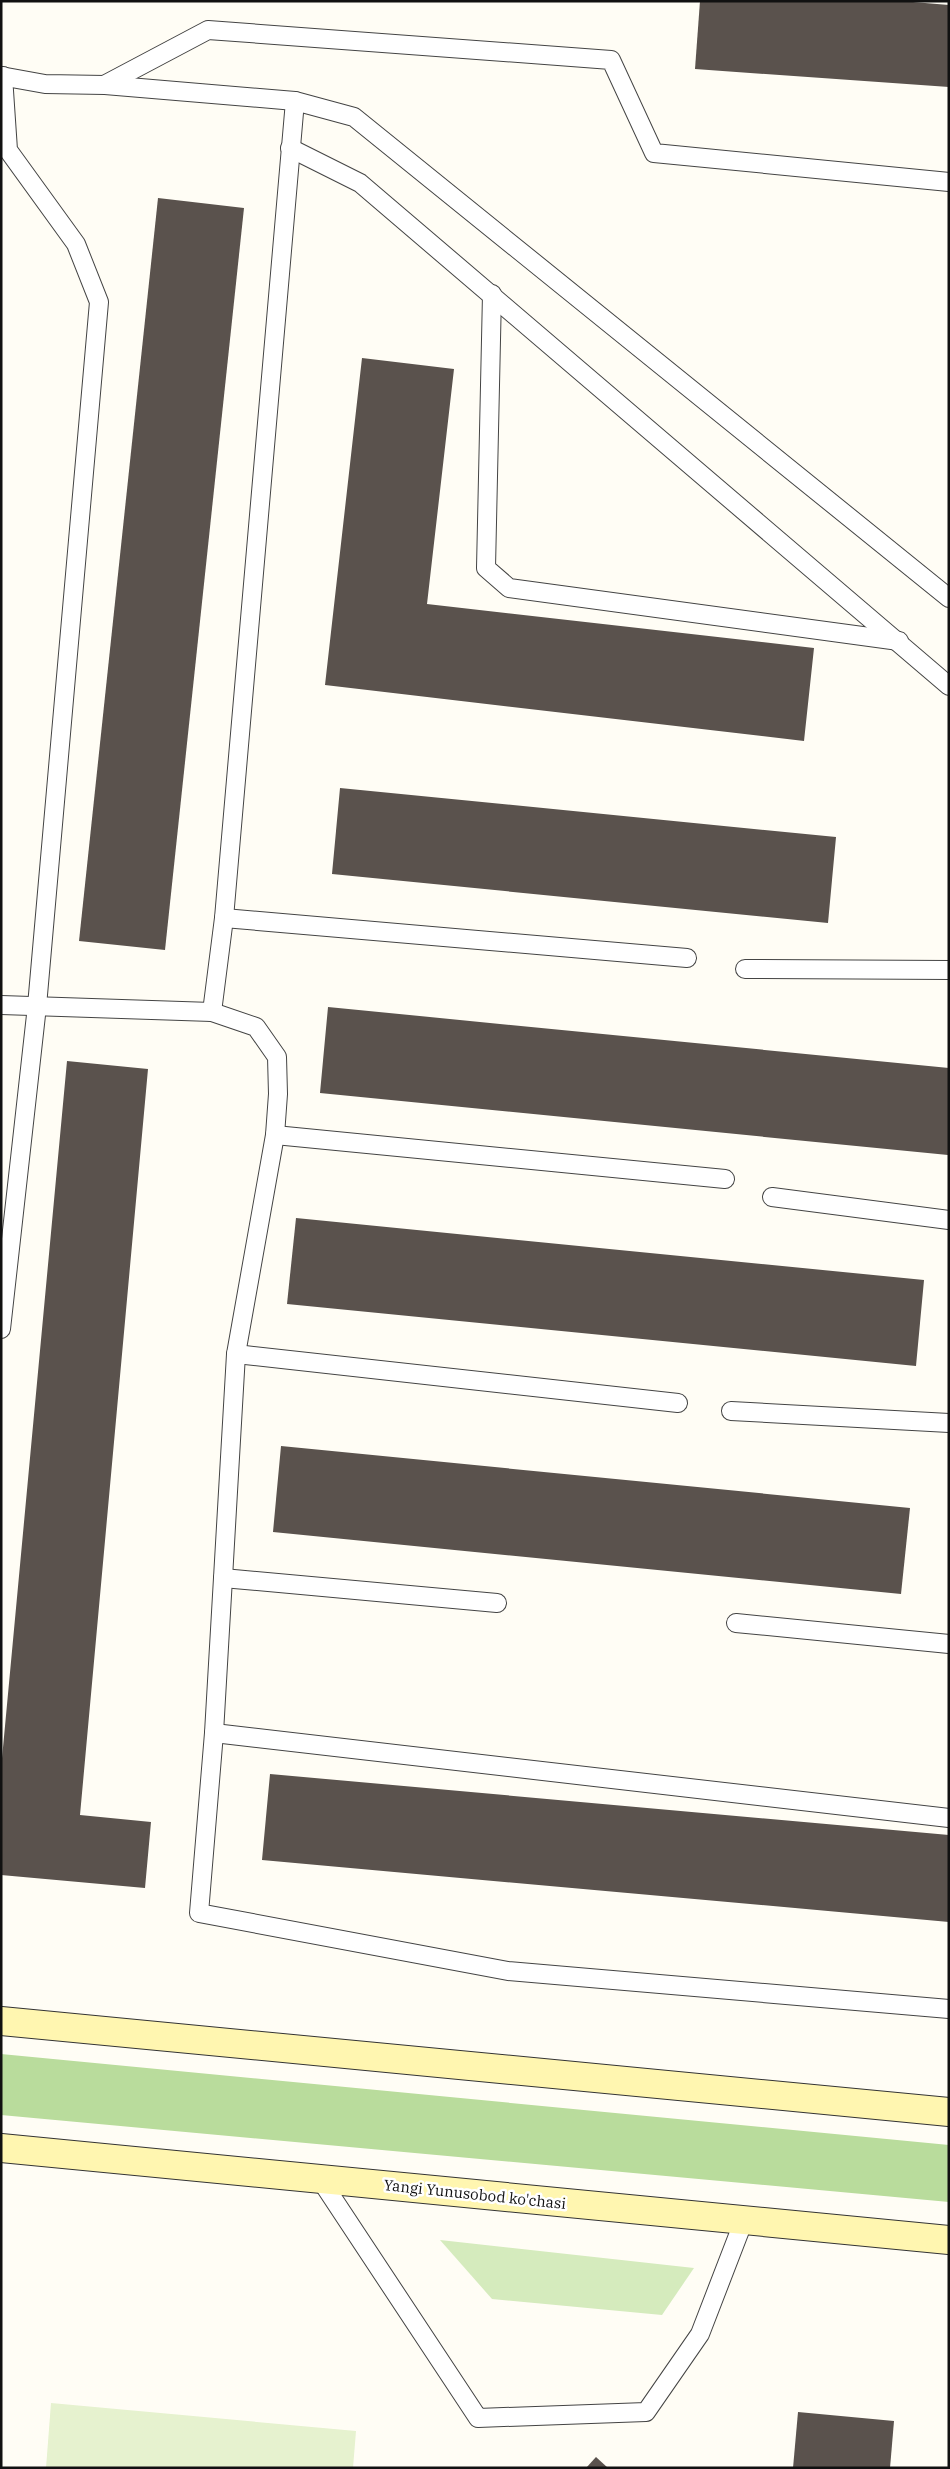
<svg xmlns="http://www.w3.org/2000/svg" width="950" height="2469" font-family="'IBM Plex Serif',serif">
	<rect width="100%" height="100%" fill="#fffdf5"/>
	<path fill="#d5ebbd" d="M440,2240L694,2268L662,2315L492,2299Z"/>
	<path fill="#b9dc9c" d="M1,2054L949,2145V2202L1,2115Z"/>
	<path fill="#e6f2cf" d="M51,2403L356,2431L353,2468H46Z"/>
	<g fill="#5a524d">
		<path d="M700,1H901L949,5V87L695,69Z"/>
		<path d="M158,198L244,208L165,950L79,941Z"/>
		<path d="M362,358L454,369L427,604L814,648L804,741L325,685Z"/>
		<path d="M340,788L836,837L828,923L332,874Z"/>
		<path d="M328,1007L949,1068L948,1155L320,1093Z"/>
		<path d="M67,1061L148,1069L80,1815L151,1822L145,1888L1,1875V1769Z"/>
		<path d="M296,1218L924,1280L916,1366L287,1304Z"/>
		<path d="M281,1446L910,1508L901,1594L273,1532Z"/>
		<path d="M270,1774L949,1835V1922L262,1860Z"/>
		<path d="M798,2412L894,2421L890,2468H793Z"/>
		<path d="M596,2457L608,2468H586Z"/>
	</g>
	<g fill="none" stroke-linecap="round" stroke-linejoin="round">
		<g stroke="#444" stroke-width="20">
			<g id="lane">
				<path d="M1,76L45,84L105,85L295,101L354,117L949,598"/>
				<path d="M106,84L208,30L611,60L654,153L949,182"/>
				<path d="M290,148L360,183L949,686"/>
				<path d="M492,294L486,568L509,588L899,641"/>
				<path d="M224,918L687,958"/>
				<path d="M745,969L949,970"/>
				<path d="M1,1005L212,1012L256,1027L277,1057L278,1094L275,1135L236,1354L214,1733L199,1913L508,1971L949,2009"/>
				<path d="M212,1012L224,918L295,101"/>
				<path d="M275,1135L725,1179"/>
				<path d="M772,1197L949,1220"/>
				<path d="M1,1329L37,1006L99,302L76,244L8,150L3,76"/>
				<path d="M236,1354L678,1403"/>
				<path d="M731,1411L949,1423"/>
				<path d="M223,1578L497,1603"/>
				<path d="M736,1623L949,1644"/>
				<path d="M214,1733L949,1818"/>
				<path d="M320,2179L478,2418L646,2412L700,2334L744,2220"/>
			</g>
		</g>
		<g stroke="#333" stroke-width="30">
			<g id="secondary">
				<path d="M1,2021L949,2112"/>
				<path d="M1,2148L949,2240"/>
			</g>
		</g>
		<use href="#lane" stroke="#fff" stroke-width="18"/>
		<use href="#secondary" stroke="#fff6b0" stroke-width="28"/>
	</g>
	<g text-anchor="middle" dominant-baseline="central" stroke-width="5" stroke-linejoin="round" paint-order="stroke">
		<g font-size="15" fill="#111" stroke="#fff">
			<text transform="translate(475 2194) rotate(6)">Yangi Yunusobod ko'chasi</text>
		</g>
	</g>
	<rect width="950" height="2469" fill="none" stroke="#111111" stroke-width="5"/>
</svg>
